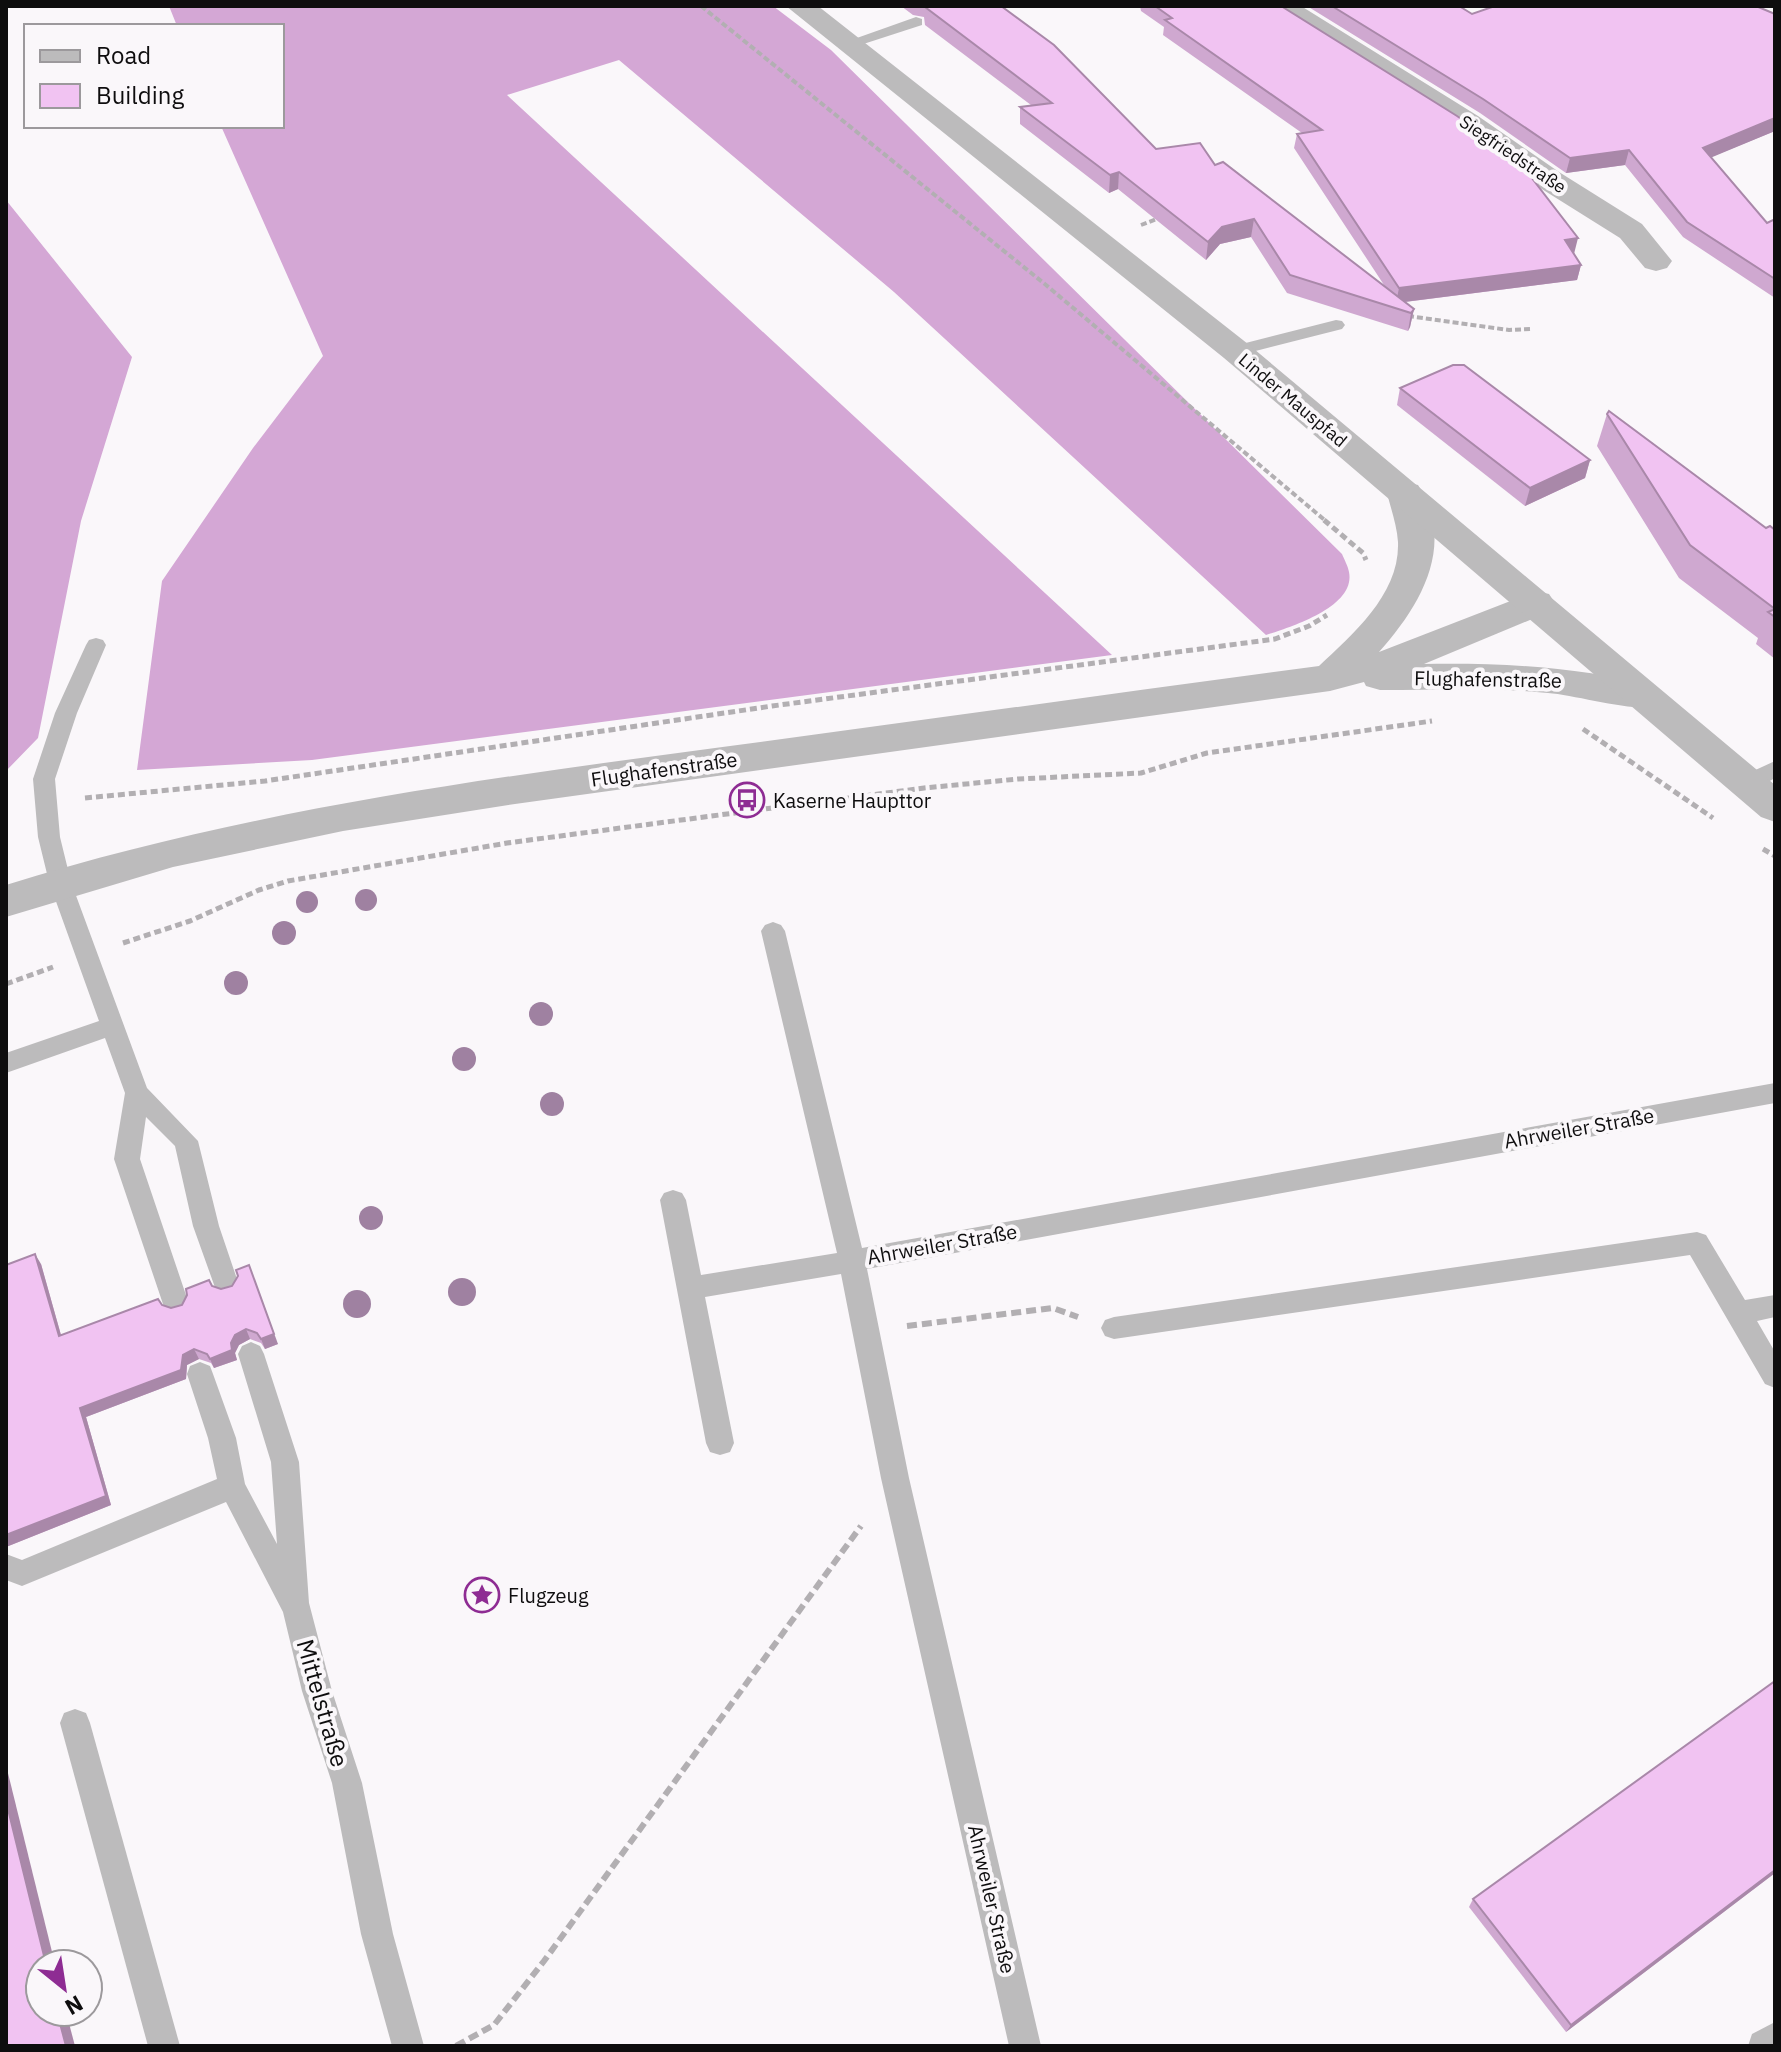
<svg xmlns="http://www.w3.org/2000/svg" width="1781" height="2052" font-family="'IBM Plex Sans',sans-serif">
	<rect width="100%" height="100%" fill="#faf7fa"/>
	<g fill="#d4a7d5">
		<path d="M169,6H773L831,50L1342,554C1344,559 1348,566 1349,572C1356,607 1290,627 1266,635L894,292L619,60L507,95L1112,655L312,760L137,770L162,581L253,448L323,356L221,126H282V26H177Z"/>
		<path d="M6,200L132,357L81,521L38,738L6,771Z"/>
	</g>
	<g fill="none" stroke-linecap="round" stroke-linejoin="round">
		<g stroke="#b2afb2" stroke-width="4" stroke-dasharray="6 3" stroke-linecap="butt">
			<path d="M701,6L1046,285L1327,522"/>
			<path d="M1141,225L1162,217"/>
			<path d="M1408,316L1509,330L1530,329"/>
		</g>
		<g stroke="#b2afb2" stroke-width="5" stroke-dasharray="7 4" stroke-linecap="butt">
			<path d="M1324,520L1363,553L1366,560"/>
			<path d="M1583,729L1713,818"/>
			<path d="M85,798L265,781L772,706L1275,639L1309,626L1327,615"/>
			<path d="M1763,849L1775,856"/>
			<path d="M123,943L190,921L259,890L288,881L507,843L924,788L1018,779L1141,773L1207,753L1432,721"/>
			<path d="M6,984L53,967"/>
		</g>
		<g stroke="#b2afb2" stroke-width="6" stroke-dasharray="10 5" stroke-linecap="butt">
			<path d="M907,1326L1053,1308L1078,1317"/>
			<path d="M456,2046L494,2025L544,1961L861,1526"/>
		</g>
		<g fill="#bcbbbc" fill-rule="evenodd">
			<path d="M916,17L922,19V25L848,49L840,44Z"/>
			<path d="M1336,320L1342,321L1345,325L1342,329L1236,356L1227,351L1230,347Z"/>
			<path d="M96,638L103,640L106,645L77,713L55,779L60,837L71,882L147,1088L198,1141L219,1226L239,1285L235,1293L226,1296L217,1293L193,1226L175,1146L146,1117L140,1159L189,1304L185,1312L176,1315L167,1312L163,1304L114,1159L125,1093L105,1038L6,1073V1053L99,1021L49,882L38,837L33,779L55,713L86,645L89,640Z"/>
			<path d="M1775,761V778L1754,790H1738L1735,784L1738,778Z"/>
			<path d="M773,922L781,925L785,931L862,1248L1775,1083V1103L867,1269L909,1478L1041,2046H1009L881,1478L841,1274L705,1297L734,1443L730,1452L720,1455L710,1452L706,1443L660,1200L664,1193L673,1190L682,1193L686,1200L701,1275L837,1253L761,931L765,925Z"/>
			<path d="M1697,1232L1706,1235L1745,1300L1775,1295V1317L1757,1321L1775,1352V1388L1765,1384L1690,1255L1114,1339L1105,1336L1101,1328L1105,1320L1114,1317Z"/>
			<path d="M251,1342L260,1346L264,1354L299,1462L309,1603L332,1691L362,1783L393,1934L424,2046H392L361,1934L332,1783L302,1691L283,1612L226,1502L22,1586L6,1580V1554L22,1560L217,1479L208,1438L187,1374L190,1366L200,1362L210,1366L213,1374L236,1438L245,1484L277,1544L271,1462L238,1354L242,1346Z"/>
			<path d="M75,1709L86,1713L90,1723L180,2046H148L60,1723L64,1713Z"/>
			<path d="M1775,2022V2046H1748L1752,2034Z"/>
		</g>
		<g fill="#bcbbbc" fill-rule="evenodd">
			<path d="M1267,6H1301L1478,116L1559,172L1642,224L1672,261L1667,268L1656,271L1645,268L1620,238L1537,186L1456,128L1271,12Z"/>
			<path d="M1405,482L1418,485C1457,545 1420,606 1379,652L1536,591L1549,594L1555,603L1549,612L1424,664C1504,663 1581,666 1658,688L1663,697L1658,706C1636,713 1576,695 1548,693C1492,687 1436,690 1380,690L1366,686L1364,682L1330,691L515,804L343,831L173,867L6,917V885C239,812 474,780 715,748C916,721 1118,693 1319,666C1353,634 1400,594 1398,542C1397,526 1391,509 1387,493L1392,485Z"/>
		</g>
		<path fill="#bcbbbc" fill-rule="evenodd" d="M786,6H818L1248,344L1775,785V822L1761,817L1224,358Z"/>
	</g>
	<g fill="#9f81a1">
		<circle cx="366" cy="900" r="11"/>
		<circle cx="307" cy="902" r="11"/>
		<circle cx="284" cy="933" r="12"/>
		<circle cx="236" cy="983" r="12"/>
		<circle cx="541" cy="1014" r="12"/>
		<circle cx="464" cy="1059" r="12"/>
		<circle cx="552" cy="1104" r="12"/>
		<circle cx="371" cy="1218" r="12"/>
		<circle cx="462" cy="1292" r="14"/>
		<circle cx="357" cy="1304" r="14"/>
	</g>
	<g fill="#cfa8d0">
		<path d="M901,6H1001L1156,149L1215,165L1386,288L1294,148L1297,134L1302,133L1163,35L1164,27L1141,11L1140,6H1281L1525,164L1524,168L1581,265L1577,280L1405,302L1414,309L1410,327L1408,331L1287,293L1251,237L1220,244L1206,260L1118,189L1109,193L1020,124V107L1031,105L925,25L924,17L913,15Z"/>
		<path d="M1307,6H1459L1472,14H1775V131L1711,157L1767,223L1775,219V298L1683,237L1625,165L1566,173L1480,113Z"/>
		<path d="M1400,388L1590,460L1585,478L1525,506L1397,405Z"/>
		<path d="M1607,414L1766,528L1775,530V659L1756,644L1758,638L1679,578L1597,446Z"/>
		<path d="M41,1264L61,1335L162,1305L171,1308L182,1305L212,1286L278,1344L265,1349L261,1343L250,1339L239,1345L235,1353L237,1360L214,1368L211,1363L199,1359L187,1365L186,1379L86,1417L111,1505L6,1547V1265Z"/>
		<path d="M1775,1873L1566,2032L1469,1907L1473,1899Z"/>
	</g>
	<g fill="#a988a9">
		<path d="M1775,118V131L1698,163L1703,148Z"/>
		<path d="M1629,150L1625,165L1566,173L1570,158Z"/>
		<path d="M1119,172L1118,189L1109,193L1110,175Z"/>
		<path d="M1254,219L1251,237L1220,244L1206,260L1208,242L1222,227Z"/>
		<path d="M1578,238L1574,254L1565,240Z"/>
		<path d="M1581,265L1577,280L1396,303L1399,288Z"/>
		<path d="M1414,309L1410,327L1408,331L1411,313Z"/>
		<path d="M1590,460L1585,478L1525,506L1530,488Z"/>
		<path d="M35,1254L41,1264L64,1346L59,1336Z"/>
		<path d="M249,1265L278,1344L265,1349L261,1339Z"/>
		<path d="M246,1329L250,1339L239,1345L235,1353L237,1360L214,1368L210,1359L231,1343L235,1335Z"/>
		<path d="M194,1349L199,1359L187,1365L186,1379L86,1417L111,1505L6,1547V1535L80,1408Z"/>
		<path d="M6,1765L55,1964H46L6,1801Z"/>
		<path d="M1775,1870V1873L1566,2032L1571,2025Z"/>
		<path d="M57,2012H66L75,2046H66Z"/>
	</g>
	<g fill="#f1c3f2" stroke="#a988a9" stroke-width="2">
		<path d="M925,6H1001L1054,45L1156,149L1200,143L1215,165L1223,162L1414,309L1411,313L1290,275L1254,219L1222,227L1208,242L1119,172L1110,175L1020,107L1052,103L925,7Z"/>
		<path d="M1155,6H1281L1457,116L1525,164H1521L1578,238L1565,240L1581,265L1399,288L1297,134L1322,130L1165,20L1172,18Z"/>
		<path d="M1332,6H1459L1472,14L1495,6H1756L1775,14V118L1703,148L1767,223L1775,219V279L1687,222L1629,150L1570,158L1483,99Z"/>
		<path d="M1453,365H1464L1590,460L1530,488L1400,388Z"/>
		<path d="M1609,411L1766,528L1770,526L1775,530V617L1768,612L1775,609L1690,545L1607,414Z"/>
		<path d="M35,1254L59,1336L158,1299L162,1305L171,1308L182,1305L187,1295L186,1289L209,1280L212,1286L221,1289L232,1286L238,1276L236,1270L249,1265L274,1334L261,1339L257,1333L246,1329L235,1335L231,1343L232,1350L210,1359L207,1354L194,1349L183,1355L181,1370L80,1408L106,1496L6,1535V1265Z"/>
		<path d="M1775,1681V1870L1571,2025L1473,1899Z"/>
		<path d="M6,1801L46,1964H40V2012H57L66,2046H6Z"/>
	</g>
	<defs>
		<g id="bus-ring" transform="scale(1.8)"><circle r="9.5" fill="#faf7fa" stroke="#8e2c93" stroke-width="1.5"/><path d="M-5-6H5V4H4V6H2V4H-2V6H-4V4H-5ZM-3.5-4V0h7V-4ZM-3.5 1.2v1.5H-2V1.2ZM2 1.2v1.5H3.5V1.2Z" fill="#8e2c93"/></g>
		<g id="sight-ring" transform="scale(1.8)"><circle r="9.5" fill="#faf7fa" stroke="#8e2c93" stroke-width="1.5"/><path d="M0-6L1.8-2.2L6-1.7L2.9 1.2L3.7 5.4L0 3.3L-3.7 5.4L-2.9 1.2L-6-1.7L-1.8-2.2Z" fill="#8e2c93"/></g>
	</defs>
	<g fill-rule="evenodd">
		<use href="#bus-ring" x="747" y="800"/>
		<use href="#sight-ring" x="482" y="1595"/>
	</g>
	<g text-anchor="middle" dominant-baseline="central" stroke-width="8" stroke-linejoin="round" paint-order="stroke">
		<g font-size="18" fill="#0e0d0e" stroke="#faf7fa">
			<text transform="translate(1513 154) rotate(34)">Siegfriedstraße</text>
			<text transform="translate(1293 400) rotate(40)">Linder Mauspfad</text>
		</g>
		<g font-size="20" fill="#0e0d0e" stroke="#faf7fa">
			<text transform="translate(1488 679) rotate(1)">Flughafenstraße</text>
			<text transform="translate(664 769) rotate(-8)">Flughafenstraße</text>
			<text transform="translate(1579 1128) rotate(-10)">Ahrweiler Straße</text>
			<text transform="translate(942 1244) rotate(-10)">Ahrweiler Straße</text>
			<text transform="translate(992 1899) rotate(77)">Ahrweiler Straße</text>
		</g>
		<g font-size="20" fill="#0e0d0e" stroke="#faf7fa" text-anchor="start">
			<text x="773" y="800">Kaserne Haupttor</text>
			<text x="508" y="1595">Flugzeug</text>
		</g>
		<g font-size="24" fill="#0e0d0e" stroke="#faf7fa">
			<text transform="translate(323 1703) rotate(74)">Mittelstraße</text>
		</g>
	</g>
	<rect width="1781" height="2052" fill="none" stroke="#0e0d0e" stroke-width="16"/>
	<rect x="24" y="24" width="260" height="104" fill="#faf7fa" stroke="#9c999c" stroke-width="2"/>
	<rect x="40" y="50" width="40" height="12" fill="#bcbbbc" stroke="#9c999c" stroke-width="2"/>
	<text x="96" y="64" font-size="24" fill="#0e0d0e">Road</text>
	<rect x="40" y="84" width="40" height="24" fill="#f1c3f2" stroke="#9c999c" stroke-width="2"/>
	<text x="96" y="104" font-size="24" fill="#0e0d0e">Building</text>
	<g transform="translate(64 1988) rotate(150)"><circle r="38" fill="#faf7fa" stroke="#9c999c" stroke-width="2"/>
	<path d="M0-6L14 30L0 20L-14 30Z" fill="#8e2c93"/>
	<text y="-12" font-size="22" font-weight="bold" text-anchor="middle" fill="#0e0d0e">N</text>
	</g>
</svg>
